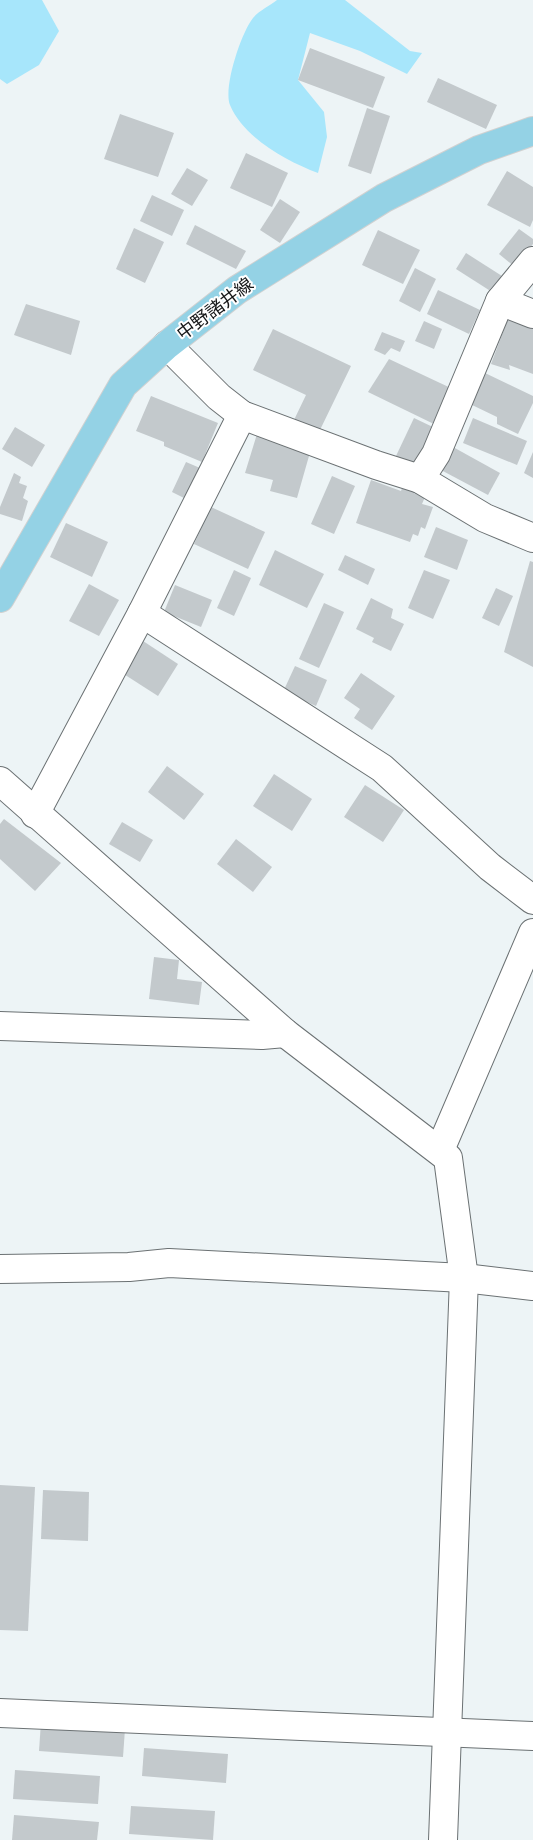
<svg xmlns="http://www.w3.org/2000/svg" width="533" height="1840" font-family="Signika,'Noto Sans JP',sans-serif">
	<rect width="100%" height="100%" fill="#edf4f6"/>
	<g fill="#a7e6fb">
		<path d="M0,0H42L59,31L39,65L7,84L0,79Z"/>
		<path d="M277,0H345L410,51L422,53L407,74L360,51L310,33L298,80L324,112L327,137L318,173C286,161 244,138 230,105C223,88 241,33 253,18C258,11 270,6 277,0Z"/>
	</g>
	<g fill="#c3c9cc">
		<path d="M310,48L385,77L373,108L298,80Z"/>
		<path d="M438,78L497,105L486,129L427,102Z"/>
		<path d="M367,108L390,116L371,174L348,166Z"/>
		<path d="M120,114L174,133L158,177L104,159Z"/>
		<path d="M246,153L288,173L272,207L230,188Z"/>
		<path d="M187,168L208,180L192,206L171,194Z"/>
		<path d="M507,171L533,187V220L530,227L487,205Z"/>
		<path d="M152,195L184,210L172,236L140,221Z"/>
		<path d="M280,199L300,212L280,243L260,230Z"/>
		<path d="M195,225L246,251L236,269L186,244Z"/>
		<path d="M134,228L164,242L145,283L116,269Z"/>
		<path d="M519,229L533,239V244L515,267L499,254Z"/>
		<path d="M378,230L420,250L403,284L362,265Z"/>
		<path d="M466,253L502,276L492,292L456,269Z"/>
		<path d="M415,268L436,279L420,312L399,301Z"/>
		<path d="M438,290L480,310L469,334L427,314Z"/>
		<path d="M26,304L80,321L71,355L14,335Z"/>
		<path d="M508,319L533,328V374L509,365L510,370L491,364Z"/>
		<path d="M424,321L442,329L434,349L415,341Z"/>
		<path d="M273,329L351,366L319,432L294,420L306,395L253,370Z"/>
		<path d="M382,332L405,341L400,352L391,348L385,355L374,350Z"/>
		<path d="M389,359L455,390L438,426L368,392Z"/>
		<path d="M485,373L533,396V403L518,434L497,424V417L470,404Z"/>
		<path d="M151,396L218,423L202,462L164,446V442L136,431Z"/>
		<path d="M414,418L437,429L419,467L396,456Z"/>
		<path d="M473,418L527,441L517,465L463,443Z"/>
		<path d="M15,427L45,445L32,467L2,449Z"/>
		<path d="M257,434L311,449L297,498L270,491L273,480L245,473Z"/>
		<path d="M453,447L500,473L488,495L441,470Z"/>
		<path d="M533,452V478L524,473Z"/>
		<path d="M186,462L207,471L192,502L172,492Z"/>
		<path d="M14,473L21,477L19,483L27,486L23,498L28,501L22,521L0,514V507Z"/>
		<path d="M332,476L355,486L334,534L311,524Z"/>
		<path d="M371,480L401,491L404,482L416,487L414,493L425,497L422,504L433,507L425,529L421,527L418,536L413,534L410,542L356,523Z"/>
		<path d="M211,507L265,532L248,569L194,544Z"/>
		<path d="M66,523L108,542L92,577L50,557Z"/>
		<path d="M436,527L468,540L457,570L424,557Z"/>
		<path d="M275,550L324,574L307,608L259,585Z"/>
		<path d="M345,555L375,569L368,585L338,570Z"/>
		<path d="M530,561L533,562V667L504,652Z"/>
		<path d="M234,570L251,578L234,616L217,608Z"/>
		<path d="M424,570L450,580L433,619L408,608Z"/>
		<path d="M89,584L119,600L99,636L69,621Z"/>
		<path d="M175,585L212,600L201,627L164,612Z"/>
		<path d="M496,588L513,596L499,626L482,618Z"/>
		<path d="M371,598L393,609L391,618L404,624L391,651L372,642L374,638L356,629Z"/>
		<path d="M324,603L344,612L319,668L299,659Z"/>
		<path d="M140,639L178,664L158,696L119,671Z"/>
		<path d="M295,666L327,680L316,706L283,692Z"/>
		<path d="M361,673L395,696L372,730L354,718L360,709L344,698Z"/>
		<path d="M167,766L204,794L184,820L148,792Z"/>
		<path d="M274,774L312,799L292,831L253,806Z"/>
		<path d="M365,785L404,810L383,842L344,817Z"/>
		<path d="M4,819L61,863L35,891L0,859V824Z"/>
		<path d="M122,822L153,840L140,862L109,844Z"/>
		<path d="M236,839L272,867L253,892L217,864Z"/>
		<path d="M154,957L179,960L177,979L202,982L199,1005L149,999Z"/>
		<path d="M0,1485L35,1487L28,1631L0,1630Z"/>
		<path d="M43,1490L89,1492L88,1541L41,1539Z"/>
		<path d="M41,1722L125,1729L123,1757L39,1751Z"/>
		<path d="M144,1748L228,1754L226,1783L142,1776Z"/>
		<path d="M15,1770L100,1776L98,1804L13,1799Z"/>
		<path d="M131,1806L215,1811L213,1840L129,1834Z"/>
		<path d="M14,1815L99,1822L97,1840H12Z"/>
	</g>
	<g fill="none" stroke-linecap="round" stroke-linejoin="round">
		<g stroke="#6b7173" stroke-width="30">
			<g id="minor">
				<path d="M500,301L533,314"/>
				<path d="M167,345L219,397L242,415L376,465L420,479L485,518L533,538"/>
				<path d="M420,479L436,454L500,301L533,261"/>
				<path d="M142,613L382,768L490,867L533,900"/>
				<path d="M0,781L285,1033L448,1158L464,1278L443,1840"/>
				<path d="M35,814L142,613L242,415"/>
				<path d="M0,1026L262,1035L285,1033"/>
				<path d="M440,1150L533,933"/>
				<path d="M0,1269L129,1267L169,1263L464,1278L533,1286"/>
				<path d="M0,1713L533,1736"/>
			</g>
		</g>
		<g stroke="#d0d1d1" stroke-width="30">
			<path id="major" d="M0,598L123,385L167,345L237,290L384,198L479,150L533,131"/>
		</g>
		<use href="#minor" stroke="#fff" stroke-width="28"/>
		<use href="#major" stroke="#94d2e5" stroke-width="28"/>
	</g>
	<g text-anchor="middle" dominant-baseline="central" stroke-width="4" stroke-linejoin="round" paint-order="stroke">
		<g font-size="18" fill="#151718" stroke="#fff">
			<text transform="translate(215 309) rotate(-37)">中野諸井線</text>
		</g>
	</g>
</svg>
